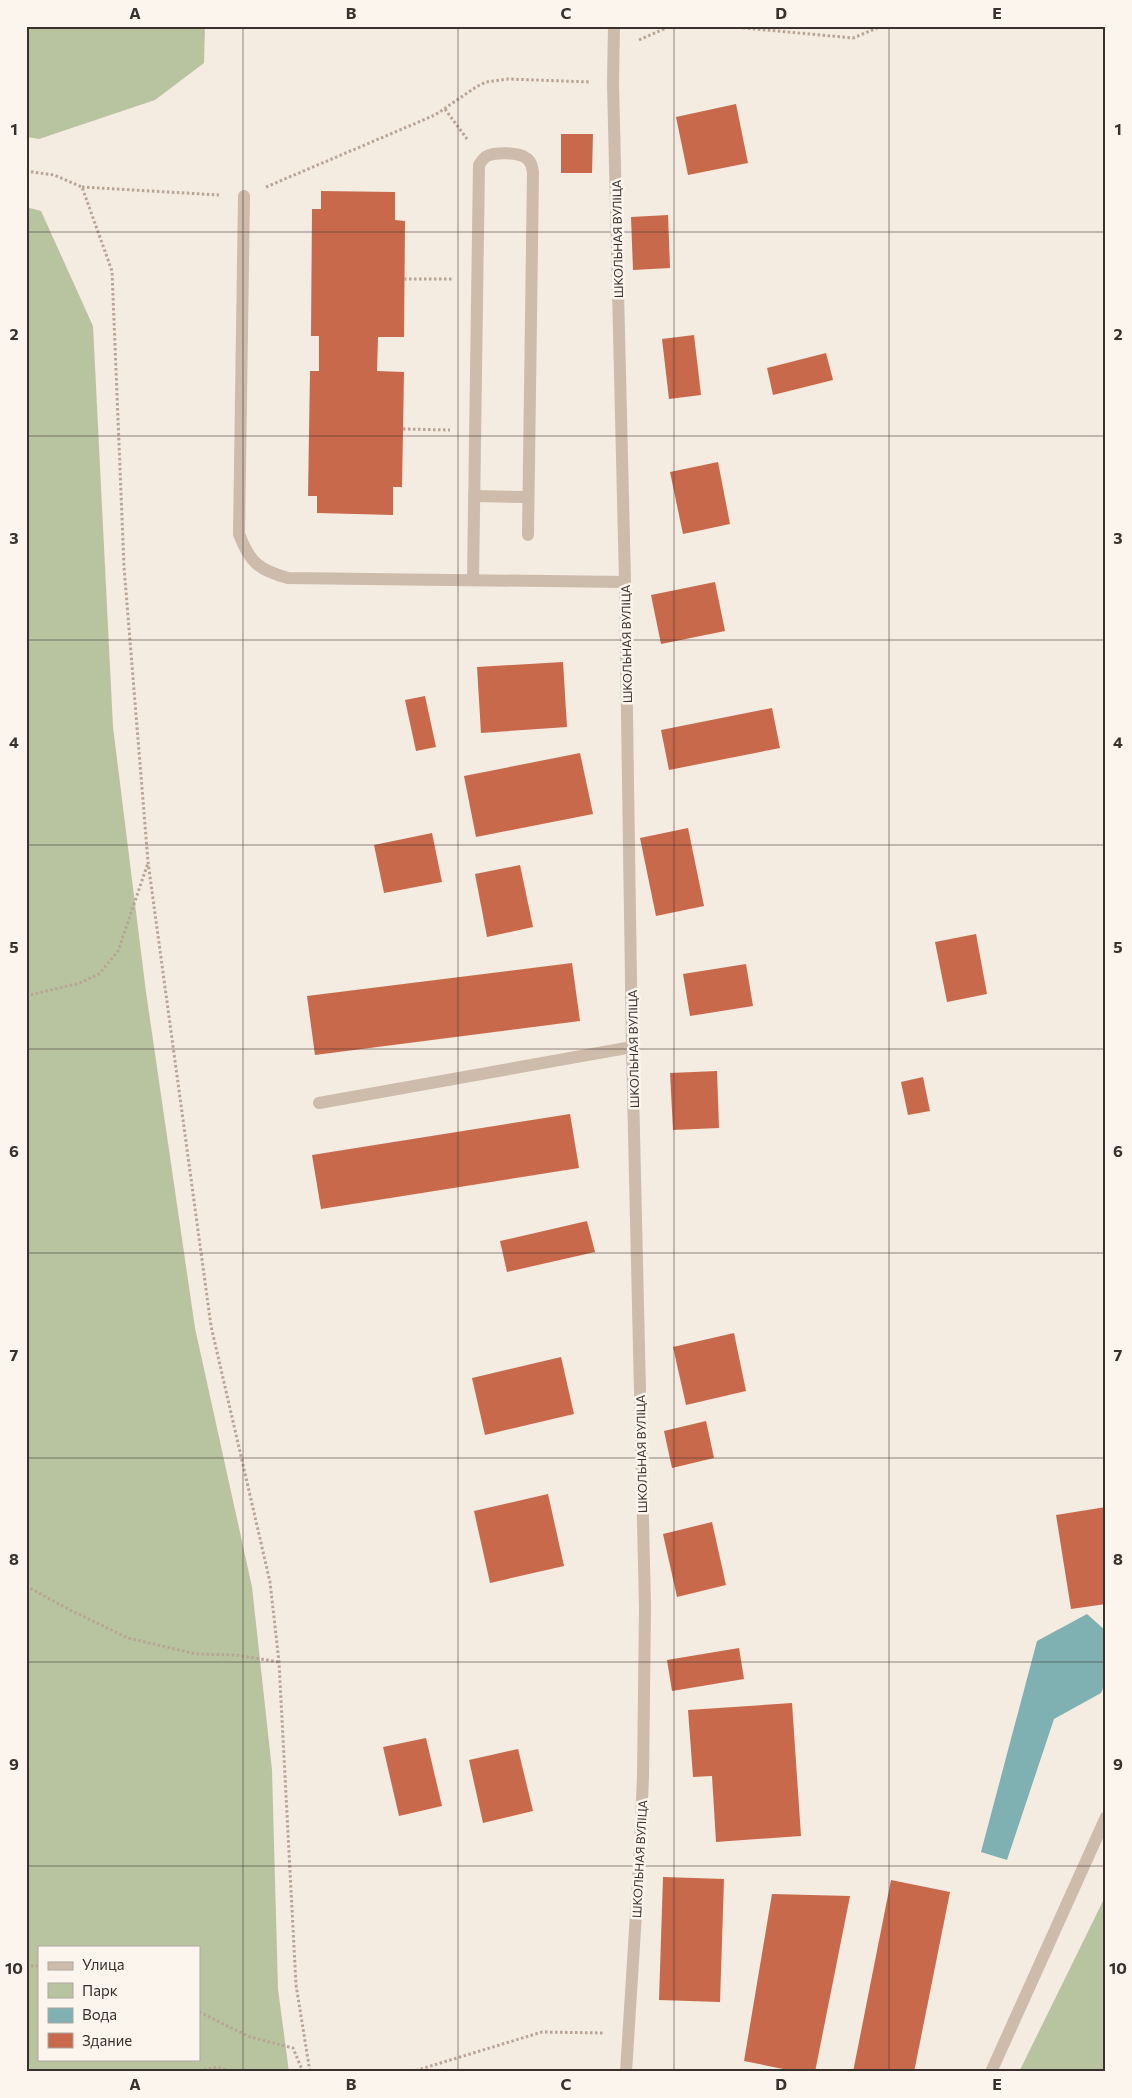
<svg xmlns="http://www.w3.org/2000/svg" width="1132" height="2098" font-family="Commissioner,sans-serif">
	<rect width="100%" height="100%" fill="#f4ebe1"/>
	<g fill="#b8c4a0" fill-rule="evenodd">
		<path d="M26,26H205L204,63L155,100L39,139L26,137Z"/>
		<path d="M26,207L41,211L93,326L113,727L146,992L195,1328L252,1587L272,1770L278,1989L289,2072H26ZM39,1947H199V2059H39Z"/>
		<path d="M1106,1895V2072H1019Z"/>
	</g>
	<path fill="#7fb0b2" d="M1087,1614L1106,1631V1681L1101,1693L1054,1719L1007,1860L981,1852L1037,1641Z"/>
	<g fill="#c8694b">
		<path d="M736,104L748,163L688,175L676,117Z"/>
		<path d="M561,134H593L592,173H561Z"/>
		<path d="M321,191L395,192V220L405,221L404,337H378L377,371L404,372L402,487H393V515L317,513V496H308L310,371H319V336H311L312,209H321Z"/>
		<path d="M668,215L670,268L633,270L631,217Z"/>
		<path d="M694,335L701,395L669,399L662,339Z"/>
		<path d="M826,353L833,380L773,395L767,368Z"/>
		<path d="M718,462L730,524L683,534L670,472Z"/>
		<path d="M715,582L725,631L661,644L651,595Z"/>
		<path d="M563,662L567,727L481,733L477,667Z"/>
		<path d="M425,696L436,747L416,751L405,700Z"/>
		<path d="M772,708L780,748L669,770L661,730Z"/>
		<path d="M580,753L593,814L476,837L464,776Z"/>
		<path d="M688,828L704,906L656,916L640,838Z"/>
		<path d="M432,833L442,882L384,893L374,845Z"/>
		<path d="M520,865L533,927L487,937L475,874Z"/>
		<path d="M976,934L987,994L947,1002L935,942Z"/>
		<path d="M572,963L580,1021L315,1055L307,996Z"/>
		<path d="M746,964L753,1006L690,1016L683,974Z"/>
		<path d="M717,1071L719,1128L673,1130L670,1073Z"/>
		<path d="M923,1077L930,1111L908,1115L901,1082Z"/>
		<path d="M570,1114L579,1168L321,1209L312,1155Z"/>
		<path d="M587,1221L595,1252L507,1272L500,1241Z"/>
		<path d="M734,1333L746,1391L686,1405L673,1347Z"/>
		<path d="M561,1357L574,1414L485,1435L472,1378Z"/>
		<path d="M706,1421L714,1458L672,1468L664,1431Z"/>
		<path d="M548,1494L564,1566L490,1583L474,1511Z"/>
		<path d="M1106,1507V1604L1071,1609L1056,1515Z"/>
		<path d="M712,1522L726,1585L677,1597L663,1534Z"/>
		<path d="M739,1648L744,1679L672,1691L667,1660Z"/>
		<path d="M792,1703L801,1836L716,1842L712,1776L693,1777L688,1710Z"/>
		<path d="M426,1738L442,1806L399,1816L383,1747Z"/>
		<path d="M518,1749L533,1811L483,1823L469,1760Z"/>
		<path d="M663,1877L724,1879L720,2002L659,2000Z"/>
		<path d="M891,1880L950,1892L914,2072H853Z"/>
		<path d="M772,1894L850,1896L815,2072H798L744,2061Z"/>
	</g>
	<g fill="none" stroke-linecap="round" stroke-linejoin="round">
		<g stroke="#b9a596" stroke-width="3" stroke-dasharray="2.5 2.5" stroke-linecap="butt">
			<path d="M723,26L853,38L882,26"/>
			<path d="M639,40L671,26"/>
			<path d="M445,109L467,139"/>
			<path d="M26,171L54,175L82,187L112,271L124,567L148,862L211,1326L270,1582L279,1662L296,1985L310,2072"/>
			<path d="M82,187L219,195"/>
			<path d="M266,187L435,115L476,87L486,82L508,79L590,82"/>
			<path d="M404,279H454"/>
			<path d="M403,429L450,430"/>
			<path d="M26,996L80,983L99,974L118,951L148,863"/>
			<path d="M26,1586L70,1610L128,1638L196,1654L236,1655L279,1662"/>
			<path d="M26,1966H39"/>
			<path d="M199,2012L250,2037L293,2048L303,2072"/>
			<path d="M194,2072L217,2067L233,2072"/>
			<path d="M411,2072L542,2032L605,2033"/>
		</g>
		<g stroke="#cdbbac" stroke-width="12">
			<path d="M244,196L239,534C250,563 259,570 288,578L625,582"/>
			<path d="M474,496L528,497"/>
			<path d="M473,580L479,165C481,162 483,158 487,156C495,152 518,152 526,158C531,161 532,166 533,172L528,535"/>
			<path d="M319,1103L632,1047"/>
			<path d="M991,2072L1106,1817"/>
		</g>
		<path stroke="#cdbbac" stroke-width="12" d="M614,26L613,83L625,582L632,1047L645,1607L643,1777L639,1866L626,2072"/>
	</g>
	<path fill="none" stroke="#3b302b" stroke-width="1" stroke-opacity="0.55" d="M243,26V2072M458,26V2072M674,26V2072M889,26V2072M26,232H1106M26,436H1106M26,640H1106M26,845H1106M26,1049H1106M26,1253H1106M26,1458H1106M26,1662H1106M26,1866H1106"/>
	<g text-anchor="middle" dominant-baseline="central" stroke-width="5" stroke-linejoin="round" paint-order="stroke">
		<g font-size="12" fill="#3b302b" stroke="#fbf5ee">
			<text transform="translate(617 239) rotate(-91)">ШКОЛЬНАЯ ВУЛІЦА</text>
			<text transform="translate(626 644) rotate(-91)">ШКОЛЬНАЯ ВУЛІЦА</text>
			<text transform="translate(633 1049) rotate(-91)">ШКОЛЬНАЯ ВУЛІЦА</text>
			<text transform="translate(641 1454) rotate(-91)">ШКОЛЬНАЯ ВУЛІЦА</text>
			<text transform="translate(639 1859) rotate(-87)">ШКОЛЬНАЯ ВУЛІЦА</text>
		</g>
	</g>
	<rect width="1132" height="2098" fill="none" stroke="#fbf5ee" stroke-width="55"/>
	<rect x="38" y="1946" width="162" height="115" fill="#fbf5ee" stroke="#aea6a0"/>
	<rect x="48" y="1962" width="25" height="8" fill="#cdbbac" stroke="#aea6a0"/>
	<text x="82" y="1970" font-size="15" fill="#3b302b">Улица</text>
	<rect x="48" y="1983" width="25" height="15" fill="#b8c4a0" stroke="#aea6a0"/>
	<text x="82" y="1996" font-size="15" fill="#3b302b">Парк</text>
	<rect x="48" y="2008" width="25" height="15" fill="#7fb0b2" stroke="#aea6a0"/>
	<text x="82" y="2020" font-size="15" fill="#3b302b">Вода</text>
	<rect x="48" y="2033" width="25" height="15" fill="#c8694b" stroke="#aea6a0"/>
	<text x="82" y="2046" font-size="15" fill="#3b302b">Здание</text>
	<rect x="28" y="28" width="1076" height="2042" fill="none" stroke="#3b302b" stroke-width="2"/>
	<g font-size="16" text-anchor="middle" font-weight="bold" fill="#3b302b">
		<text x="135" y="19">A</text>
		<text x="351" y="19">B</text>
		<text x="566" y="19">C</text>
		<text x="781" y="19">D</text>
		<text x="997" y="19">E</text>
		<text x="14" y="135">1</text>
		<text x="1118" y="135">1</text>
		<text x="14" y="340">2</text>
		<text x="1118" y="340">2</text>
		<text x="14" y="544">3</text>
		<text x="1118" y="544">3</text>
		<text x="14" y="748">4</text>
		<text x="1118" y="748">4</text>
		<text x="14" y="953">5</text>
		<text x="1118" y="953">5</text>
		<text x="14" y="1157">6</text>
		<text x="1118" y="1157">6</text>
		<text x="14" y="1361">7</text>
		<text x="1118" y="1361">7</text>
		<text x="14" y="1565">8</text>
		<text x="1118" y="1565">8</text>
		<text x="14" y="1770">9</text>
		<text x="1118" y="1770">9</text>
		<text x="14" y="1974">10</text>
		<text x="1118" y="1974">10</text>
		<text x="135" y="2090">A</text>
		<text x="351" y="2090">B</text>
		<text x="566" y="2090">C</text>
		<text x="781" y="2090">D</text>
		<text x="997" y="2090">E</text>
	</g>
</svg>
